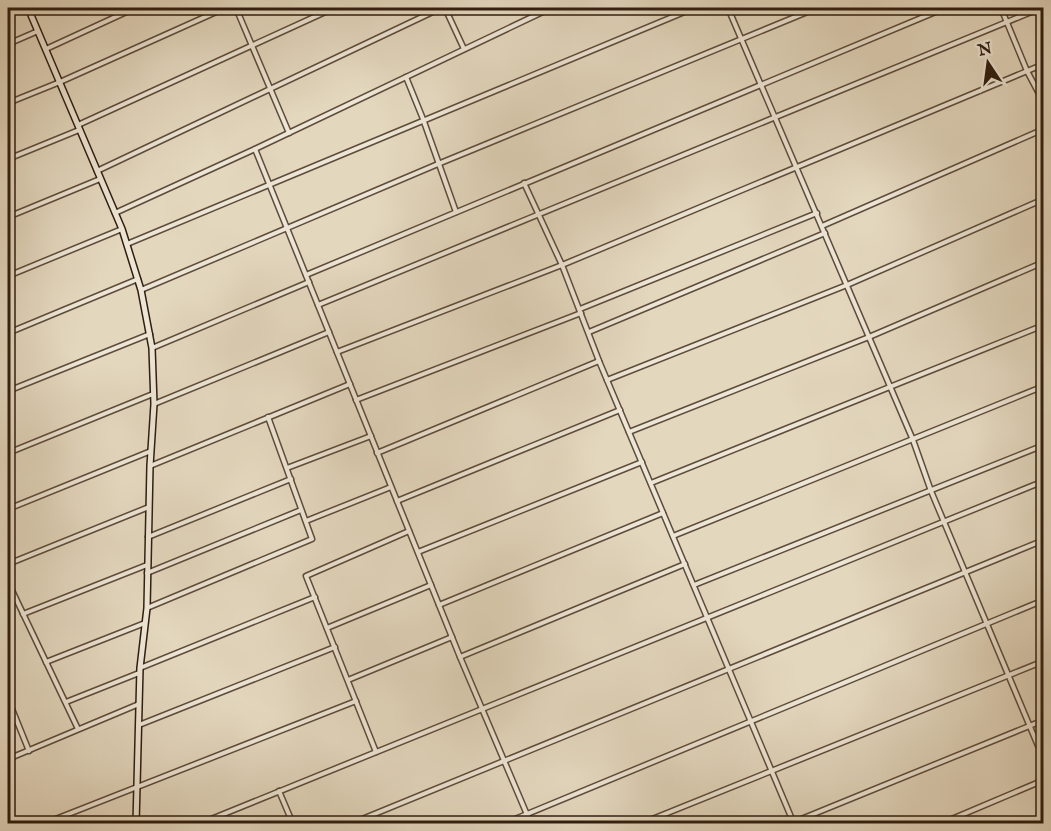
<svg xmlns="http://www.w3.org/2000/svg" width="1051" height="831" font-family="'IM FELL English',serif">
	<rect width="100%" height="100%" fill="#e3d7be"/>
	<filter id="stains"><feTurbulence type="fractalNoise" baseFrequency=".00333" numOctaves="4"/><feColorMatrix values="0 0 0 0 .2 0 0 0 0 .09 0 0 0 0 .02 0 0 0 .5 -.17"/></filter>
	<radialGradient id="worn" r=".72"><stop offset=".6" stop-color="#630" stop-opacity="0"/><stop offset="1" stop-color="#630" stop-opacity=".3"/></radialGradient>
	<g fill="none" stroke-linecap="round" stroke-linejoin="round">
		<g stroke="#5d4c3b" stroke-width="7">
			<g id="street">
				<path d="M236,8L289,133"/>
				<path d="M445,8L464,49"/>
				<path d="M728,8L913,440L931,491L1044,760"/>
				<path d="M1001,8L1027,71L1044,103"/>
				<path d="M30,13L41,8"/>
				<path d="M8,44L38,31"/>
				<path d="M46,49L135,8"/>
				<path d="M406,77L423,119L456,212"/>
				<path d="M8,103L60,82L225,8"/>
				<path d="M78,125L334,8"/>
				<path d="M255,149L460,657L531,824"/>
				<path d="M8,159L79,130"/>
				<path d="M97,171L441,8"/>
				<path d="M524,183L562,265L599,361L794,824"/>
				<path d="M115,213L255,149L551,8"/>
				<path d="M8,217L100,179"/>
				<path d="M822,226L1044,129"/>
				<path d="M127,244L694,8"/>
				<path d="M306,275L945,8"/>
				<path d="M8,276L122,229"/>
				<path d="M141,290L438,164L817,8"/>
				<path d="M318,305L1041,8"/>
				<path d="M580,309L817,213"/>
				<path d="M589,332L825,233"/>
				<path d="M8,333L138,279"/>
				<path d="M152,348L309,282"/>
				<path d="M337,352L562,265L1044,64"/>
				<path d="M607,380L847,285L1044,199"/>
				<path d="M8,391L150,334"/>
				<path d="M356,400L581,313"/>
				<path d="M154,404L329,332"/>
				<path d="M629,432L869,337L1044,262"/>
				<path d="M8,453L153,394"/>
				<path d="M377,453L599,361"/>
				<path d="M150,466L350,384"/>
				<path d="M287,468L371,436"/>
				<path d="M651,483L1044,325"/>
				<path d="M397,501L620,410"/>
				<path d="M8,509L151,451"/>
				<path d="M306,521L391,487"/>
				<path d="M673,536L1044,386"/>
				<path d="M148,537L291,479"/>
				<path d="M418,552L642,462"/>
				<path d="M8,564L149,507"/>
				<path d="M147,573L301,510"/>
				<path d="M8,582L78,729"/>
				<path d="M694,585L1044,445"/>
				<path d="M439,605L663,513"/>
				<path d="M147,608L312,539L268,417"/>
				<path d="M23,614L147,565"/>
				<path d="M327,628L431,585"/>
				<path d="M460,657L685,564"/>
				<path d="M46,662L145,623"/>
				<path d="M140,668L315,597"/>
				<path d="M348,680L452,637"/>
				<path d="M8,699L29,751"/>
				<path d="M66,702L139,673"/>
				<path d="M139,725L335,647"/>
				<path d="M376,752L306,576L409,531"/>
				<path d="M8,759L139,704"/>
				<path d="M279,791L293,824"/>
				<path d="M43,824L356,701"/>
				<path d="M199,824L1044,481"/>
				<path d="M350,824L1044,540"/>
				<path d="M503,824L1044,600"/>
				<path d="M640,824L1044,661"/>
				<path d="M789,824L1044,720"/>
				<path d="M940,824L1044,780"/>
			</g>
		</g>
		<g stroke="#301e0f" stroke-width="8">
			<path id="secondary" d="M28,8L122,229L141,290L152,348L154,404L150,466L147,608L140,668L136,824"/>
		</g>
		<use href="#street" stroke="#ede5d5" stroke-width="4"/>
		<use href="#secondary" stroke="#ede5d5" stroke-width="5"/>
	</g>
	<rect width="1051" height="831" fill="none" stroke="#e3d7be" stroke-width="30"/>
	<rect x="9" y="9" width="1033" height="813" fill="none" stroke="#301e0f" stroke-width="3"/>
	<rect x="15" y="15" width="1021" height="801" fill="none" stroke="#301e0f" stroke-width="1.5"/>
	<g transform="translate(988 63) rotate(347)" stroke="#ede5d5" stroke-width="4.5" paint-order="stroke">
	<path d="M0-4.5L10 22L0 15L-10 22Z" fill="#301e0f"/>
	<text y="-9" font-size="16" font-weight="bold" text-anchor="middle" fill="#301e0f">N</text>
	</g>
	<rect width="100%" height="100%" filter="url(#stains)"/>
	<rect width="100%" height="100%" fill="url(#worn)"/>
</svg>
